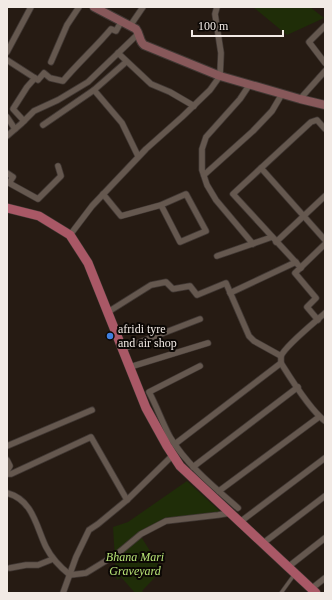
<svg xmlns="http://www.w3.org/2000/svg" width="332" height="600" font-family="'Times New Roman',serif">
	<rect width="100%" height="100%" fill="#261b13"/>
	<g fill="#1f2d08">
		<path d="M253,7H310L324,18L287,35Z"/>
		<path d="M187,481L225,516L166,521L140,535L162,570L142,591L145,593H135L121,577L117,580L116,576L113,527L128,522Z"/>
	</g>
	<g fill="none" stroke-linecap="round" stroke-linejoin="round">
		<g stroke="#413834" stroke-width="4.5">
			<path id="lane" d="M281,593L294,575"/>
		</g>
		<g stroke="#413834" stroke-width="7">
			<g id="street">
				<path d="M130,26L143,7"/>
				<path d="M325,26L309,42L325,63"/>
				<path d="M7,52L31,7"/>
				<path d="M118,53L151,84L170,92L194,106"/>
				<path d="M7,60L38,80L44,73L50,78L63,81C78,63 96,47 111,29L116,31L121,22"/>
				<path d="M51,62L67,25L79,7"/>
				<path d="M250,84L240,99L206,137L202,149V170L207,185L216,200L253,244"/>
				<path d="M94,90L126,62"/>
				<path d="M300,99L325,71"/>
				<path d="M7,117L15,129"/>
				<path d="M24,121L13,109L27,87L35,78"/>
				<path d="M43,125L94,90L122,123L138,156"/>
				<path d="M7,136L21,124L34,111L58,100L88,82L139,33"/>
				<path d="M261,168L325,240"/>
				<path d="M7,173L13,177L9,183L38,199L61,176L58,166"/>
				<path d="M204,175L253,131L272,111L282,94"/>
				<path d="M103,194L121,216L161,205L180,242L206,231L186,194L161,205"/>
				<path d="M70,235L92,206L146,149L182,117L210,90L220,76L221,53L215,14L217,7"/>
				<path d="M276,242L325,196"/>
				<path d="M217,256L272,237"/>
				<path d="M301,268L233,194L311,122L317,120L325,129"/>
				<path d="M230,293L296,262"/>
				<path d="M108,312L151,285L166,282L173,289L190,286L197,295L226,283L249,336L254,341L281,356"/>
				<path d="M325,313C316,321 285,346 281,356C281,359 281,360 281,363C291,379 310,410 325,421"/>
				<path d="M318,320L307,307L316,298L295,273L325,244"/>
				<path d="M122,349L200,319"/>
				<path d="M200,366L149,392C157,407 162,422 170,437C187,465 213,486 238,508"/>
				<path d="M130,367L208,343"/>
				<path d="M175,444L281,363"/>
				<path d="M7,446L92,410"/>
				<path d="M7,460L10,466L7,471"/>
				<path d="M193,467L298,387"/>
				<path d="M7,474H11L91,437L127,500"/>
				<path d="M219,491L319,417"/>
				<path d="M7,493C33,500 36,526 46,547C52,559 60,567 70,575L86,573L117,554L141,534L166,521L218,515L230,513"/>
				<path d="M240,522L325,458"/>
				<path d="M262,544L325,496"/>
				<path d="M288,567L325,538"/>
				<path d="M10,568L26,565H38L53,559"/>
				<path d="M311,589L325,578"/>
				<path d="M63,593L76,557L89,530L98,524L127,500L173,455"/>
			</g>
		</g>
		<g stroke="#413834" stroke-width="10">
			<path id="secondary" d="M94,7L136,29C140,34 139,41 144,45L220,76L300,99L325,105"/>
		</g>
		<g stroke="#413834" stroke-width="10">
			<path id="primary" d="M7,208L39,216L70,235L88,263L146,408L167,446L180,466L316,593"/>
		</g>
		<use href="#lane" stroke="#65584f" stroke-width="3"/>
		<use href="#street" stroke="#65584f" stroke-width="5.5"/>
		<use href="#secondary" stroke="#87585a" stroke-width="8"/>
		<use href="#primary" stroke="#a95866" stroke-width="9"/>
	</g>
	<circle fill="#3f7fe0" stroke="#0b0704" stroke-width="1.5" cx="110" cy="336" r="4"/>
	<g text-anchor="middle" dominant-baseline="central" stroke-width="4" stroke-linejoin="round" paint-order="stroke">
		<g font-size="12" fill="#f2eae5" stroke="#0b0704" text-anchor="start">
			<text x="118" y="329">afridi tyre<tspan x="118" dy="14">and air shop</tspan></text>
		</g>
		<g font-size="12" font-style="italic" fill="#b7e376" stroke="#0b0704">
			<text x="135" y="557">Bhana Mari<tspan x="135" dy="14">Graveyard</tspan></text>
		</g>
	</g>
	<rect width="332" height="600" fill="none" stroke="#f2eae5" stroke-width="16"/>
	<path d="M192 30v6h91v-6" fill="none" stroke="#f2eae5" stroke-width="2"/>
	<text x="198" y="30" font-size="12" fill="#f2eae5" stroke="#0b0704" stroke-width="3" paint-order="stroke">100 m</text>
</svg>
